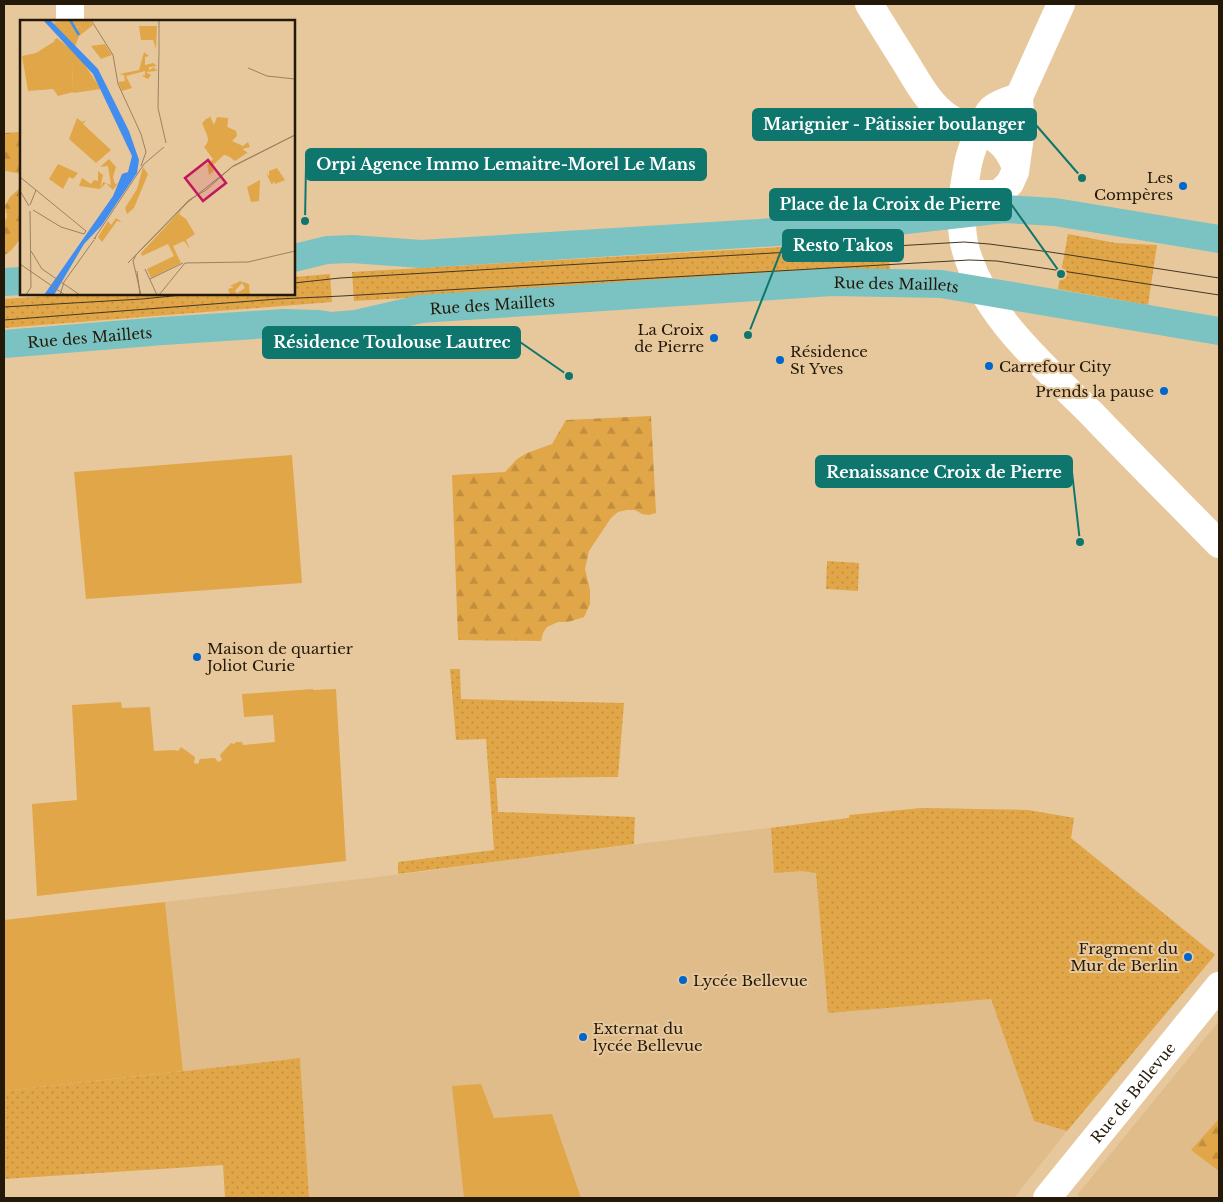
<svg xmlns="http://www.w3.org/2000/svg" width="1223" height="1202" font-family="'Libre Baskerville',serif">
	<defs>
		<pattern id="grass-dots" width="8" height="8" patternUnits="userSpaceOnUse" patternTransform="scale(1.25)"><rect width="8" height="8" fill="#e1a648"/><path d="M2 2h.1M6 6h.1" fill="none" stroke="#c18e3e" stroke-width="1.8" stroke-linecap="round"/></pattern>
		<pattern id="forest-firs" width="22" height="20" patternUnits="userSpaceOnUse" patternTransform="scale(1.25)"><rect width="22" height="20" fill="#e1a648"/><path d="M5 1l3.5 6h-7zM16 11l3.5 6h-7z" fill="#c18e3e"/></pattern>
	</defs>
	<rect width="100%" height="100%" fill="#e7c89d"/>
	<g fill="#dfbc8a">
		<path d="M922,808L1028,810L1074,818L1071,838L1215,955L1067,1131L1014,1198H309L300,1058L183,1071L165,902L428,871L500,861L849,818V815Z"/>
		<path d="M1219,1021V1198H1081L1077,1195Z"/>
	</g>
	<g fill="url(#grass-dots)">
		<path d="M1068,234L1116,243L1157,245L1148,305L1058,289Z"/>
		<path d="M888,242L890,270L354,301L352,272L833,244Z"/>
		<path d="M330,274L332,302L4,328V299L77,294H294V277Z"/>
		<path d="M827,561L859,563L858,591L826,589Z"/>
		<path d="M450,669H460L461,699L624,703L618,777L496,778L498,812L635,817L634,844L398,874V862L494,850L486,739L456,740Z"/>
		<path d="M922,808L1028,810L1074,818L1071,838L1215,955L1067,1131L1034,1121L991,999L828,1013L816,873L801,871L774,873L771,828L849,818V815Z"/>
		<path d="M300,1058L309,1198H225L223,1165L4,1179V1091Z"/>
	</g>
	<g fill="url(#forest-firs)">
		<path d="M21,132V174L6,171L4,170V133Z"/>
		<path d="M21,187V237C18,243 10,253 4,255V222L7,217L5,206L10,197Z"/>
		<path d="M651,416L656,513L649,515L642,514L635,510H627L618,512L611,518L589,551L585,569L590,590V604L584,617L568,622H558L547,627L543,633L541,641L458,640L452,475L505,472L517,459L527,453L552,444L566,420Z"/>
		<path d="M1219,1119V1171L1191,1150Z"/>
	</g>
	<g fill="#e1a648">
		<path d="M292,455L302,583L86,599L74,472Z"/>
		<path d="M313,689L314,690L336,689L346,861L37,896L32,804L77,800L72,705L121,702L122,708L150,707L154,751L175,750L178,751L181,747L195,757L194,763L198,764L200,759L215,758L218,762L222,760L220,755L231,743L234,744L236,742H242L243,745L275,742L273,715L244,717L242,694Z"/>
		<path d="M165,902L183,1071L4,1091V920Z"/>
		<path d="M481,1084L494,1118L552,1114L581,1198H464L452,1086Z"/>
	</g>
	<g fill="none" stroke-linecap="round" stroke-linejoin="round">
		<g stroke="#fff" stroke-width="28">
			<path d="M70,4V21"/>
			<path d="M869,4C880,22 892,41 904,60C916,79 929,105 948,117C976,136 1000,127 1015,165"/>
			<path d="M1019,97C1010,100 999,103 992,109C983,117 970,153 968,164C963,190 959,218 964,243C980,313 1044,366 1092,414C1134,458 1177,501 1219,544"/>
			<path d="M961,212L972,199L978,194H996L1002,191L1010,183L1015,172L1021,129L1019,97L1061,4"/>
			<path id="s1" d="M1047,1198L1219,986"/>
		</g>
		<g stroke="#7bc2c2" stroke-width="28">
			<path d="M294,258L327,250L352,249L421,254L825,229L1004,209L1055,212L1219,239"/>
			<path d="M4,282L21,281"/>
			<path id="s2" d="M4,344L163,331L284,323L319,324L331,326L356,324L421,309L832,282L941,284L1219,331"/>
		</g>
		<g stroke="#453721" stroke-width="1">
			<path d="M294,283L340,278L964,242L989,244L1050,252L1219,278"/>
			<path d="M4,307L142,299L192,294"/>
			<path d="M4,320L278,299L342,296L969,260L997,261L1219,295"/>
		</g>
	</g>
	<g fill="#0065cd" stroke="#e7c89d" stroke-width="2">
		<circle cx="1183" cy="186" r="5"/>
		<circle cx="714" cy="338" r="5"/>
		<circle cx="780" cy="360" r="5"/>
		<circle cx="989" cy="366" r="5"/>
		<circle cx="1164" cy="391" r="5"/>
		<circle cx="197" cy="657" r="5"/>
		<circle cx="1188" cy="957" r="5"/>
		<circle cx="683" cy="980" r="5"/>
		<circle cx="583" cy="1037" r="5"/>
	</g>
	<g text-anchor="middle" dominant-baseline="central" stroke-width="4" stroke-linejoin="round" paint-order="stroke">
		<g font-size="15" fill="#241908" stroke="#e7c89d" text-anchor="start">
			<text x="1173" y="177" text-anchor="end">Les<tspan x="1173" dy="17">Compères</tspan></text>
			<text x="704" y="329" text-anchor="end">La Croix<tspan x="704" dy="17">de Pierre</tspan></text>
			<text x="790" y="351">Résidence<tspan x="790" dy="17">St Yves</tspan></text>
			<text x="999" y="366">Carrefour City</text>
			<text x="1154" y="391" text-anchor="end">Prends la pause</text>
			<text x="207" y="648">Maison de quartier<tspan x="207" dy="17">Joliot Curie</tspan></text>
			<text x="1178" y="948" text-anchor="end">Fragment du<tspan x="1178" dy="17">Mur de Berlin</tspan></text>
			<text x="693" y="980">Lycée Bellevue</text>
			<text x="593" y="1028">Externat du<tspan x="593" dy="17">lycée Bellevue</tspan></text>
		</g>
		<g font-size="15" fill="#241908" stroke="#e7c89d">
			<text stroke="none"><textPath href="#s2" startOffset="896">Rue des Maillets</textPath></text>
			<text stroke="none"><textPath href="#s2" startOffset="491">Rue des Maillets</textPath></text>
			<text stroke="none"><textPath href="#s2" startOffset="86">Rue des Maillets</textPath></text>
			<text stroke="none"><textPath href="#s1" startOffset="136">Rue de Bellevue</textPath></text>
		</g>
	</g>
	<g transform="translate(20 20)">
		<rect width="275" height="275" fill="#e7c89d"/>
		<path d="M39,0H70L73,5L63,13L60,6L45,10L39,2L32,3ZM119,6H137L136,29L133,20H121ZM85,24L92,35L81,39L71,26ZM124,32L129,36L125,37V45L133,43L137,46L129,47V50L134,47L136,51L137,47V51L126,52L131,55L128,59L122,56L125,55V51L106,56L112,68L102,71L98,62L105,61L104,55L99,54L119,50ZM187,98L195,109L202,98H208L207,107L216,111L212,121L229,134L227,133L215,141L190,122L182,103ZM89,139L96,147L93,157L95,164L98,163L93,170L86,163L80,169L83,162L91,165L88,146L80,147ZM240,160L239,181L231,182L227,167ZM162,189L159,194L166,199L175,214L166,220L170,229L164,221L153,226L161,243L131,258L127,249L154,236L148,224L122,236L121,233Z" fill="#e1a648"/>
		<path d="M39,2L45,10L52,6L54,9L60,6L63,13L59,16L55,26L33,4ZM190,96L194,105L197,97L208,98L207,107L216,111L217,116L212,121L223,126L228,122L230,127L212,132L210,137L185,127L188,121L187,110L189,116L196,120L187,100ZM123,147L128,154L114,188L107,194L105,188L117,169ZM154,201L151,210L158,209L159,212L151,213L150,220L133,228L131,224L136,223L135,220ZM220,261L229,264L230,275L217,273L225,268L222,263L215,271L218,275H210L208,269L214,267L210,266Z" fill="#e1a648"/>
		<path d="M35,21L52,45L53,72L38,76L33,69L8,71L2,36L16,33Z" fill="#e1a648"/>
		<path d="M37,18L58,35L81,69L53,73L52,45L34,20ZM57,98L62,102L66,100L63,104L91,130L76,143L49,119ZM190,122L207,132L192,146L194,151L189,155L187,145L193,139L184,127ZM38,144L58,153L53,159L49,157L43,169L29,159ZM257,148L265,160L255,164L254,161L252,165L246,153L249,156V151ZM78,151L83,155L80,169L59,166L62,158L71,164L74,160L78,161ZM96,198L102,202L97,201L82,222L78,217L88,201L91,205Z" fill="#e1a648"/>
		<path d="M23,0H30L78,49L109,111L119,140L117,153L82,205L64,224L34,275H24L93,176L102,154L108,152L112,136L73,54Z" fill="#428ded"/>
		<path fill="none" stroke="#428ded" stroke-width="2.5" d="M50,0L59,15"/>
		<path fill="none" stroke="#998261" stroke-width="1" d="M71,0L93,35L98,64L121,114L126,132L121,146M139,30L138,88L146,123M139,30V0M228,48L247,56L275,59M0,157L66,211M0,171L9,186M10,185L16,170M13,190L41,207L64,214L66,211M76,218L74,219L124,144L144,127M11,231L22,249L60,275M108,243L169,180L186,170L213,146L275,115M0,244L45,275M125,249L137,275M117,251L120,275M130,259L163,243M6,275L11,267L10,191M40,275L44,262L74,220M121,275L113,241L116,235L168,182L212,147L275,115M139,275L165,243L228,242L275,231"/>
		<path fill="#c2185b" fill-opacity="0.15" stroke="#c2185b" stroke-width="2.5" d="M188,140L206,163L183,181L165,158Z"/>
		<rect width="275" height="275" fill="none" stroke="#241908" stroke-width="2.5"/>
	</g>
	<path fill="none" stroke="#0f766e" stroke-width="2" d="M1082 178L1036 125M305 221L306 165M1061 274L1011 204M748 335L783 246M569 376L520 342M1080 542L1072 472"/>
	<g fill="#0f766e" stroke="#e7c89d" stroke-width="2">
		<circle cx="1082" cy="178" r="5"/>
		<circle cx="305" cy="221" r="5"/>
		<circle cx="1061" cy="274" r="5"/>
		<circle cx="748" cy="335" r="5"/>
		<circle cx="569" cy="376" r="5"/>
		<circle cx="1080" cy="542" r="5"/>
	</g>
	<g fill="#0f766e" stroke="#0f766e" stroke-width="2">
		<rect x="753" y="109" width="283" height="31" rx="5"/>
		<rect x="306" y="149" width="400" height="31" rx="5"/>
		<rect x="770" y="189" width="241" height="31" rx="5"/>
		<rect x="783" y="230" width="120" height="31" rx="5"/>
		<rect x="263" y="327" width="257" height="31" rx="5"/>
		<rect x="816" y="456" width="256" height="31" rx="5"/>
	</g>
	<g font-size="16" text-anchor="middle" font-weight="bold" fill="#fff">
		<text x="894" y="130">Marignier - Pâtissier boulanger</text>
		<text x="506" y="170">Orpi Agence Immo Lemaitre-Morel Le Mans</text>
		<text x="890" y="210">Place de la Croix de Pierre</text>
		<text x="843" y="251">Resto Takos</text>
		<text x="392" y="348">Résidence Toulouse Lautrec</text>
		<text x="944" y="478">Renaissance Croix de Pierre</text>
	</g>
	<rect width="1223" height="1202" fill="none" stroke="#241908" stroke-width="10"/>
</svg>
